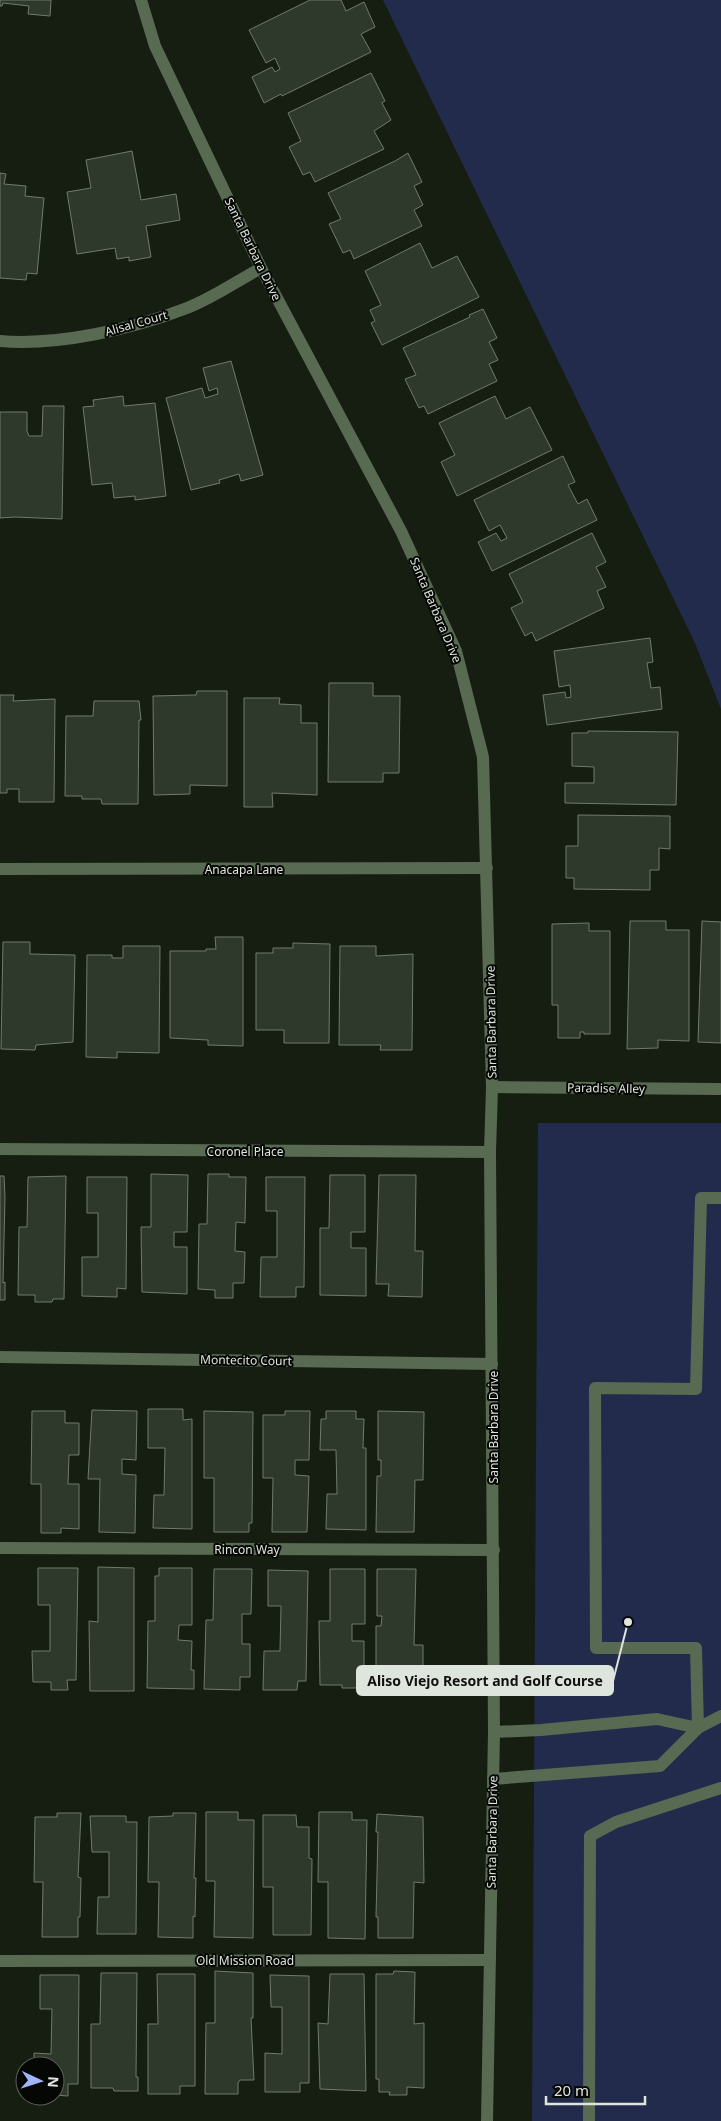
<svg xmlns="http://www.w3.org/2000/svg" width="721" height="2121" font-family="'Noto Sans',sans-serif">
	<rect width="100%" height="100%" fill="#161e12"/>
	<g fill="#232b4c">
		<path d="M383,0H721V709L695,643Z"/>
		<path d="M538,1123H721V2121H532Z"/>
	</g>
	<g fill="#2e382b" stroke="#707b6c">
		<path d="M0,0H51L50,16L28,14L29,6L3,3L2,6H0Z"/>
		<path d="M310,0H341L346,11L364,2L375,27L361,34L371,52L282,96L281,94L264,103L252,77L272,67L275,72L280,69L275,58L266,63L249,30Z"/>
		<path d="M371,73L385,101L382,103L391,120L374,131L384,149L315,182L310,172L303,175L289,147L301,141L288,113Z"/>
		<path d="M132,151L141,200L176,194L180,220L146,226L151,257L129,261V257L117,259L115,248L77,254L67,192L91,188L86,160Z"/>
		<path d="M408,153L422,182L414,186L423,205L414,210L422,226L354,259L350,250L343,253L329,224L341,219L328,193L395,161Z"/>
		<path d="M0,173L6,174L4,184L26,186L25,196L44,198L37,274L27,273L26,280L0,278Z"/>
		<path d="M420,243L432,268L457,256L479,297L382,345L371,323L375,321L370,310L381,305L365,271Z"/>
		<path d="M483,309L497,338L489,342L498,360L489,364L497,381L428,414L424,406L419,408L405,379L416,375L403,348L470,317L469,315Z"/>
		<path d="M231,361L263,475L241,481L239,474L219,480L220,483L191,490L166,398L202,388L205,398L218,394L217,388L209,391L203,368Z"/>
		<path d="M123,396L124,406L155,403L166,496L135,500V496L114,498L112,483L92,485L83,407L94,406L93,400Z"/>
		<path d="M495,396L506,419L530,407L552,450L457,496L441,462L455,455L439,423Z"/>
		<path d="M43,406H64L62,519L15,517L0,518V412H27V431L29,436H42Z"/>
		<path d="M563,456L575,482L568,485L578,504L587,499L597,520L492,571L478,542L496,533L501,541L507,538L500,525L489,531L474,500Z"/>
		<path d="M592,533L606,562L596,567L606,587L597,591L604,608L536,641L532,632L525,636L511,608L523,602L509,574Z"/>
		<path d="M650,638L653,662L647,663L651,688L660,687L662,709L547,725L543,695L565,692L566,698L571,697L570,685L559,687L554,651Z"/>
		<path d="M329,683H373V696H400L399,773H383V782H328Z"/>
		<path d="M197,691H227V786L190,785V794L154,795L153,696L196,695Z"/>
		<path d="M0,695H14L13,701L55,699L54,802H19V789H7V793H0Z"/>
		<path d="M244,698H280L279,704L301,705V723H317V795L272,793L273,807H244Z"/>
		<path d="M94,701H139L141,720H139L138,804H102L101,799H82V796H65L66,716H93Z"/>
		<path d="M588,731L678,732L676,805L565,803V783H594V767L572,766V733H588Z"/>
		<path d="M578,815L670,816V849L659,848V870H650V890L574,889V878H566V846H578Z"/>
		<path d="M630,921H666V930H689V1041L658,1040V1048L627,1049Z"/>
		<path d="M702,921L721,922V1043L698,1042Z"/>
		<path d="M589,923V931H610V1034H584V1032H580V1038H558V1005H552V924Z"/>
		<path d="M215,937H243V1046L208,1045V1040L170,1038V951H206V949H216Z"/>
		<path d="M3,942H30V954L75,955L73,1042L36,1045L35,1050L1,1049Z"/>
		<path d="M293,943L330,944L329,1043H284V1030H256V953H273V948H293Z"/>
		<path d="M123,946H160L159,1053L117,1052V1058L86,1057L87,955H112V958H123Z"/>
		<path d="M340,946H376V956L413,954L412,1050H380L381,1045H339Z"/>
		<path d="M151,1174L188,1175L187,1232H174V1247H187V1294L142,1292L141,1227H151Z"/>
		<path d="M208,1174H229V1177H246L245,1223L236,1222L235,1251L245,1252L244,1283H233V1298H215V1290L198,1289L199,1224H207Z"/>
		<path d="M330,1175H365V1232H351V1248H366V1296L320,1295V1228H329Z"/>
		<path d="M379,1175H416L415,1251H423L422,1297L388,1296L389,1284H376Z"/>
		<path d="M0,1176H4L5,1197L3,1283L5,1282V1300H0Z"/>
		<path d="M66,1176L64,1299H53L52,1302H35V1295H18L19,1227H27L28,1177Z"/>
		<path d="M87,1177H127L126,1289L117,1288V1297L82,1296V1257H98V1213H87Z"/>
		<path d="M266,1177H305L304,1287H296V1297H260L261,1257H277V1211H266Z"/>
		<path d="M148,1409H183V1420L192,1419V1529L153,1528L154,1495H164L165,1448H148Z"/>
		<path d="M92,1410L137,1411L136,1460L122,1459V1474L136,1475L135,1533L99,1532L100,1479H88Z"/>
		<path d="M32,1411H65V1423H79V1455H69L68,1484H79V1529L61,1528V1533H41V1484H31Z"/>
		<path d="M204,1411L253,1412L252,1523H249V1532H214V1478H204Z"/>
		<path d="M285,1411H310L309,1460H295V1475L309,1476L307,1532H272L273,1478H263V1415H285Z"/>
		<path d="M326,1411H356V1419H364L363,1448H366V1530L326,1529L327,1494H337L336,1450H320L321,1419H326Z"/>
		<path d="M378,1411L424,1412L423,1480H415L414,1532H376L377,1476H381V1460H378Z"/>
		<path d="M98,1567L134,1568V1691H90L89,1621L98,1622Z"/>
		<path d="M38,1568H78L76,1680H67L68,1690H51V1682H33L32,1651H50V1605H38Z"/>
		<path d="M159,1568H192V1625H179L178,1640L192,1641L191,1670H194V1689L147,1688L148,1621H155V1576H159Z"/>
		<path d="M214,1569H252L251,1614H242V1644H250V1677H240V1690L204,1689L206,1620H213Z"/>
		<path d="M330,1569H365V1624H352V1641H364V1688H342V1685H320L319,1621H330Z"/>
		<path d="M377,1569H416L414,1645H423V1684H406V1691H390L391,1677L376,1676V1626H381L382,1616H377Z"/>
		<path d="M268,1570L308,1571L306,1681H298L297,1690H263L264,1651H280L281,1606H268Z"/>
		<path d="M206,1812H238V1820H254L253,1938L214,1937L215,1881H206Z"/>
		<path d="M319,1812H352V1820H367L365,1939L328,1938V1882H318Z"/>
		<path d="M57,1813H81L78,1877L81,1878L80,1917H78V1937H42L43,1882H34L35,1817H57Z"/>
		<path d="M173,1813H196L194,1878H196L195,1917L193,1916V1938L158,1937L159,1882H148L149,1817L173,1816Z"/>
		<path d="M377,1814L423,1817L424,1883L414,1882L413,1938H378V1917H376L378,1832H376Z"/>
		<path d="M263,1815H296L297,1827H309V1858L312,1859L311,1935H273V1887H263Z"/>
		<path d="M90,1816H126V1822H137L136,1934H97L98,1897H109V1852H92Z"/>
		<path d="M215,1971L253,1973V2018H251L254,2080H240L238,2083V2094H205L206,2023H215Z"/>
		<path d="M394,1971L415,1972L414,2024L424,2023V2088L407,2087V2095H389L390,2092H379V2079H376V1974H393Z"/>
		<path d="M101,1973H137L136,2077H138V2091H114L113,2088H91V2024H100Z"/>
		<path d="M157,1974H195V2086H180V2094H148V2024H158Z"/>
		<path d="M330,1974H364L366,2091L320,2089L318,2023L328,2024Z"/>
		<path d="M40,1975H79L78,2084H68V2096L55,2095V2066H34V2053L51,2054L52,2009H40Z"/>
		<path d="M270,1975L309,1976V2083H300V2092H265V2053L282,2054V2007H271Z"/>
	</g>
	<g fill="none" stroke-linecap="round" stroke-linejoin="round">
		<g stroke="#586a51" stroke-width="12">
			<path d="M0,1149L490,1152"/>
			<path d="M721,1198H701L696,1389L595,1388L596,1648H696L698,1728L721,1716"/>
			<path d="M494,1732L541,1730L657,1719L698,1728"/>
			<path d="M493,1779L660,1766L698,1728"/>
			<path d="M589,2121L590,1836L616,1822L721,1788"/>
		</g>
		<g stroke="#586a51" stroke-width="12">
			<path d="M141,0L155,46L261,268L401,531L456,651L483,757L492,1087L490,1152L494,1732L487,2121"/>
			<path d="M0,341C58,346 133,329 187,308C213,298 237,281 261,268"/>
			<path d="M0,869L487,868"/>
			<path d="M492,1087L719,1089"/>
			<path d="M0,1357L492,1364"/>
			<path d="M0,1548L494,1550"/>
			<path d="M0,1961L490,1960"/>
		</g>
	</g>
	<g text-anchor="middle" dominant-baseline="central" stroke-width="4" stroke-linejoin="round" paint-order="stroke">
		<g font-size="12" fill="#dee5dc" stroke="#050704">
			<text transform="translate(253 249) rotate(64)">Santa Barbara Drive</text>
			<text transform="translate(136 323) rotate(-16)">Alisal Court</text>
			<text transform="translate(436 610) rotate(67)">Santa Barbara Drive</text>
			<text x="244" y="869">Anacapa Lane</text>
			<text transform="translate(491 1022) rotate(-91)">Santa Barbara Drive</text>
			<text transform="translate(606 1088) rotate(1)">Paradise Alley</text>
			<text x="245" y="1151">Coronel Place</text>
			<text transform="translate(246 1360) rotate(1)">Montecito Court</text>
			<text transform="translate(493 1427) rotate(-90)">Santa Barbara Drive</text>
			<text x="247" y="1549">Rincon Way</text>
			<text transform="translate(492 1832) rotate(-89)">Santa Barbara Drive</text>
			<text x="245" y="1960">Old Mission Road</text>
		</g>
	</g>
	<path fill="none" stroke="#dee5dc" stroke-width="2" d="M628 1622L613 1681"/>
	<circle fill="#dee5dc" stroke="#050704" stroke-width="2" cx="628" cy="1622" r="5"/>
	<rect fill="#dee5dc" stroke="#dee5dc" stroke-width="2" x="357" y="1666" width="256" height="29" rx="5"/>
	<g font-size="14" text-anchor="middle" font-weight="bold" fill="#111">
		<text x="485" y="1686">Aliso Viejo Resort and Golf Course</text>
	</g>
	<g transform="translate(40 2081) rotate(94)"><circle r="24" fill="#050704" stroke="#5c605a"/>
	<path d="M0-4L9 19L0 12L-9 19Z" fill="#a0b3fd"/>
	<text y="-8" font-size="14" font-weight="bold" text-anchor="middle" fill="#dee5dc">N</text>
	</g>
	<path d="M546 2096v8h99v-8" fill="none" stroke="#dee5dc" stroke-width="2.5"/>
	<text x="554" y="2096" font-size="15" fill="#dee5dc" stroke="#050704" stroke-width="4" paint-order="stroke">20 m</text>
</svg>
